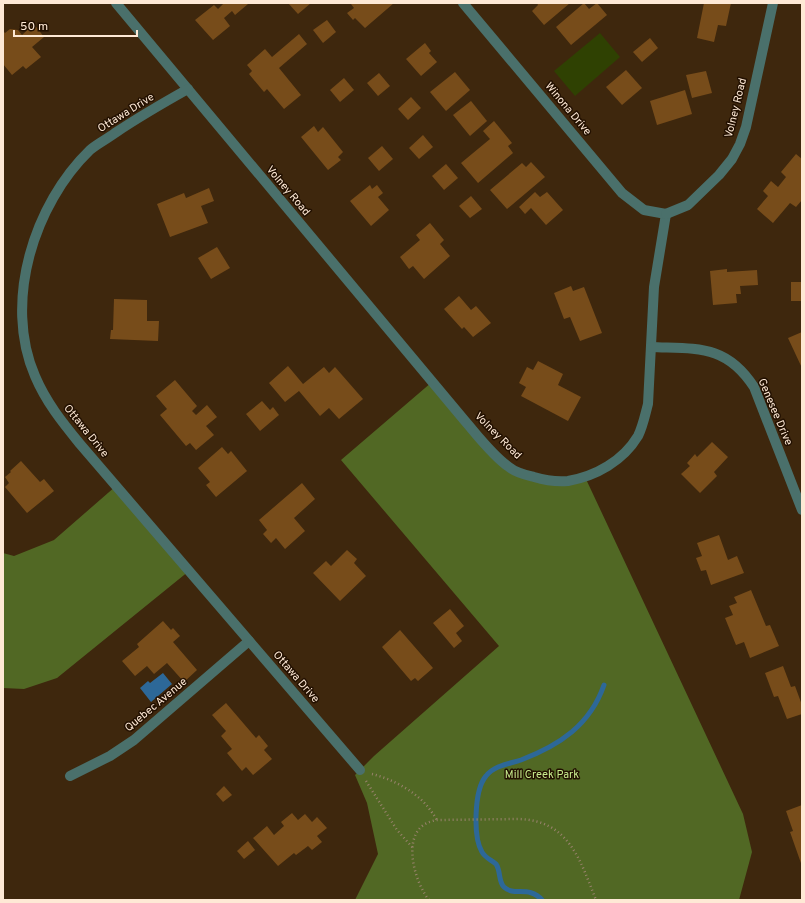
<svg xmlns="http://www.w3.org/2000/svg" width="805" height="903" font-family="Overpass,sans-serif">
	<rect width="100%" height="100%" fill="#3e270d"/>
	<path fill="#2f4102" d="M600,33L620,57L575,96L554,71Z"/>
	<g fill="#516824">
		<path d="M432,382L509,468L544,480L585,477L743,814L752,852L739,900H355L378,854L367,803L355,775L374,756L499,646L341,460Z"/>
		<path d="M116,486L189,571L57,678L24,689L3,688V553L14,556L54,540Z"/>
	</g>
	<path fill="#2d6898" d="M163,673L172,684L151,702L140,688L148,681L150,683Z"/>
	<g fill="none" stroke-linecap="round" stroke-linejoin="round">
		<path stroke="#2d6898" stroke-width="5" d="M542,900C529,885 514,897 504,887C498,881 501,871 496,864C492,860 485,858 482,852C473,837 474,790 486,776C495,765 509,764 521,760C560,745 590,725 604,685"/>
	</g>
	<g fill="#774c1a">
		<path d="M224,3H247L248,4L235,15L232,11L224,18L230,26L213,40L195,20L214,5L218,9Z"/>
		<path d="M288,3H311L298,14Z"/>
		<path d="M352,3H394L365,28L355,18L353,20L347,13L354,8L351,4Z"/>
		<path d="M537,3H570L544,25L532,11L538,5Z"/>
		<path d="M584,3L589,9L597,3L607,15L571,45L556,27Z"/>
		<path d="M704,3H731L726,26L718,25L714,42L697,38Z"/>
		<path d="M327,20L336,32L323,43L313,30Z"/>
		<path d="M34,24L44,37L32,47L41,57L26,69L23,66L12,75L3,64V31L5,33L10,29L18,30L22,35Z"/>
		<path d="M299,34L307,44L279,68L301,95L284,109L267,89L264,92L249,74L252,71L247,65L265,49L272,57Z"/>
		<path d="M650,38L658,48L642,62L633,52Z"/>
		<path d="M425,43L431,51L429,53L437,62L421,76L406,59Z"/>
		<path d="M626,70L642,88L622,105L606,87Z"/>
		<path d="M706,71L712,93L692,98L686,75Z"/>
		<path d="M455,72L470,90L446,111L430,92Z"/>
		<path d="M379,73L390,86L378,96L367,83Z"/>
		<path d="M344,78L354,90L340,102L330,90Z"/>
		<path d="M685,90L692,114L657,125L650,101Z"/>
		<path d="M411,97L421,108L408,120L398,109Z"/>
		<path d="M471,101L487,121L470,136L453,115Z"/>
		<path d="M494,121L512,143L508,146L513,153L478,183L461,163L490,139L483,131Z"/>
		<path d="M314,126L318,132L323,127L343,152L338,157L341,160L328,170L301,137Z"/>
		<path d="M423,135L433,147L419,159L409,148Z"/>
		<path d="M382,146L393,159L379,171L368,158Z"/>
		<path d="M796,154L802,159V200L796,207L790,203L773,223L757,209L768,196L763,191L771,181L778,187L786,177L781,172Z"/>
		<path d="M531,162L545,177L507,209L490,190L522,163L526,167Z"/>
		<path d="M446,164L458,178L444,190L432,176Z"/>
		<path d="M370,185L372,189L377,185L383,193L378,197L389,210L371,226L350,201Z"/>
		<path d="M209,188L214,201L201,206L208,223L170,237L157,204L184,193L186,198Z"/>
		<path d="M535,192L540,197L547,192L563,210L546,225L531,208L525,214L519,207Z"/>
		<path d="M471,196L482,209L470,218L459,206Z"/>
		<path d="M430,223L444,240L440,244L450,256L424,279L413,266L409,269L400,257L420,240L416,235Z"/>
		<path d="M217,247L230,268L211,279L198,258Z"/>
		<path d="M727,269V272L757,270L758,285L740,286L741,294H736L737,303L713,305L710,271Z"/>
		<rect x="791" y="282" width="11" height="19"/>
		<path d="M571,286L573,291L584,287L602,333L580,341L570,317L564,319L554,293Z"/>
		<path d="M459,296L471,310L476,306L491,323L473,337L464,327L462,329L444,309Z"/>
		<path d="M114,299L147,300V321H159L158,341L110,339L111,330H113Z"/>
		<path d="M802,332V368L788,338Z"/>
		<path d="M538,361L563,374L558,385L581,397L568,421L521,396L526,387L519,383L527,367L533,370Z"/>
		<path d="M288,366L303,384L324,367L329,373L335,367L363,399L339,419L329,408L320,416L299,391L285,402L269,383Z"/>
		<path d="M175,380L197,406L192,411L196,415L207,405L217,417L206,426L214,435L196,450L190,443L186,446L160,415L167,409L156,396Z"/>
		<path d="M262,401L270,410L273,407L279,415L260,431L246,414Z"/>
		<path d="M712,442L728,457L714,472L717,476L700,493L681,474L690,466L687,463L695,454L697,457Z"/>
		<path d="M222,447L228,454L231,451L247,471L216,497L206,485L210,482L198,468Z"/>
		<path d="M21,461L40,482L44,479L54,491L27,513L5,487L9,483L5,477L11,472L10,471Z"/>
		<path d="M302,483L315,499L294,518L305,531L285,549L276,538L271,543L263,534L267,530L259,520Z"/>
		<path d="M719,535L728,560L737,556L744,573L711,585L706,570L701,571L696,558L702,556L697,543Z"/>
		<path d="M347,550L357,559L354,563L366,576L340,601L313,573L326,561L331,566Z"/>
		<path d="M751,590L766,626L770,625L779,646L750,658L744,642L736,645L725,618L733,615L729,606L737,603L734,597Z"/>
		<path d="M450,609L464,626L456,633L462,641L454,648L433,623Z"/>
		<path d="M163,621L171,630L173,628L180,636L173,642L197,670L184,682L167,663L154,674L147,666L135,676L122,661L139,647L137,644Z"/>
		<path d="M400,630L433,668L418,681L415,678L411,681L382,647Z"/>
		<path d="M783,666L791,687L795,686L802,705V714L787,719L778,696L774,697L765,673Z"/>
		<path d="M226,703L256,738L259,735L268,746L264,750L272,759L253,775L246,767L242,771L227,753L232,749L221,736L226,731L212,715Z"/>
		<path d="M224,786L232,795L223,802L216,794Z"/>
		<path d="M802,805V866L790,832L793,831L786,811Z"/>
		<path d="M292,813L298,820L305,814L312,822L317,817L327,828L317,836L322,842L312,850L308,846L296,855L294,853L278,866L253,838L267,826L274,835L284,826L281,822Z"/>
		<path d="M248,841L255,850L244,859L237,851Z"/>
	</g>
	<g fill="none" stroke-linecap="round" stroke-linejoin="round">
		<g stroke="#99836c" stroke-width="2.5" stroke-dasharray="1 3" stroke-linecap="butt">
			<path d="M372,774C392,779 415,791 428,807C431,811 434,815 437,820"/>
			<path d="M366,781L397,830L413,848"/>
			<path d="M429,900C416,884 404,845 420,828C425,823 431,821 437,820L518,819C569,820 580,860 596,900"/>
		</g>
		<path stroke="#4a706b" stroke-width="10" d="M70,776L110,756L134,740L249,641"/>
		<g stroke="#4a706b" stroke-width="10">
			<path d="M116,3L465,421C478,436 493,456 509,467C516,473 526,475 534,477C544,480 557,482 568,481C596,476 623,461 638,436C643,426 645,415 648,404L654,287L666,214"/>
			<path d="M463,3L622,193L644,210L666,214"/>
			<path d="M188,89C163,103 139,117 115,133C107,139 97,144 90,150C34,204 3,302 35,376C46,402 62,422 80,444L360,770"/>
			<path d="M666,214L688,205L719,175L732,159L740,144L746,127L773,3"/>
			<path d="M651,347C697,349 726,344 754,387L802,510"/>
		</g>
	</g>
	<g text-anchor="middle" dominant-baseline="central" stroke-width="3" stroke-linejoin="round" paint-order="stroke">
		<g font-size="11" fill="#fee9d5" stroke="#221000">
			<text transform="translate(736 108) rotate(-76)">Volney Road</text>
			<text transform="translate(568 109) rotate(50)">Winona Drive</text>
			<text transform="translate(126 113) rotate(-32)">Ottawa Drive</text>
			<text transform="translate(288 191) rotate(50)">Volney Road</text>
			<text transform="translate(775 412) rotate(67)">Genesee Drive</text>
			<text transform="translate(86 431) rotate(51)">Ottawa Drive</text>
			<text transform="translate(498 436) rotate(45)">Volney Road</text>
			<text transform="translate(296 677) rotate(49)">Ottawa Drive</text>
			<text transform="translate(156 705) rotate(-40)">Quebec Avenue</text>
		</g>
		<g font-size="11" fill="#c8ec8d" stroke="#221000">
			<text x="542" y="775">Mill Creek Park</text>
		</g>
	</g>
	<rect width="805" height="903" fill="none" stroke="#fee9d5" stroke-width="8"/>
	<path d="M14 30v6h123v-6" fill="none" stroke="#fee9d5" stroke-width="2"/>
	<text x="20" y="30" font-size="12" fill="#fee9d5" stroke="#221000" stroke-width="3" paint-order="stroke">50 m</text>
</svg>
